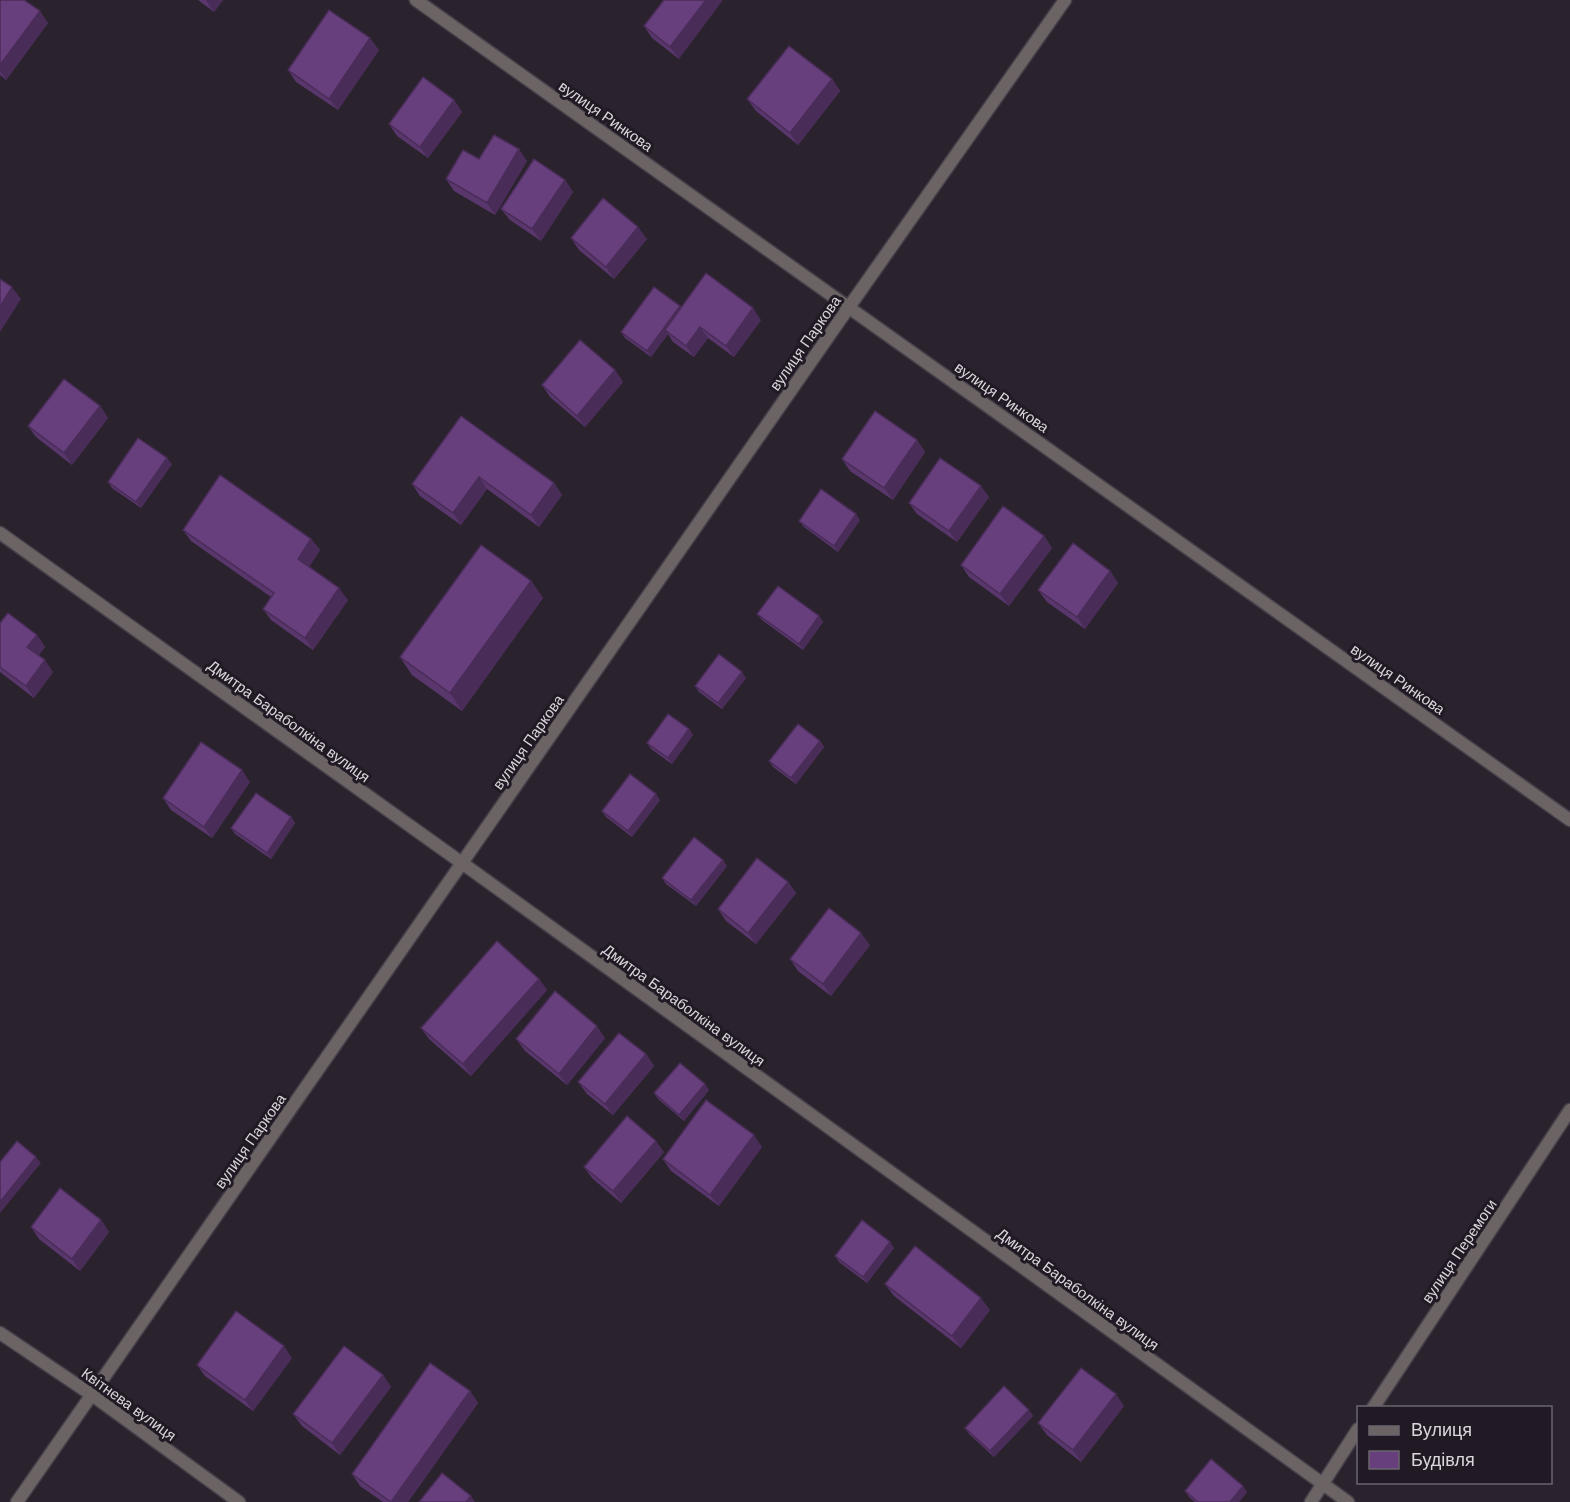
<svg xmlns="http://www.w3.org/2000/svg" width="1570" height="1502" font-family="Arial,sans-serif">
	<rect width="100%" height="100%" fill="#2a232e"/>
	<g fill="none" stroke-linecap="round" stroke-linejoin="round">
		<g stroke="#46404a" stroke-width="15">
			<g id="street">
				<path d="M416,0L1570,820"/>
				<path d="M0,533L462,863L1348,1502"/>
				<path d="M0,1333L92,1395L239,1502"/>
				<path d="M1373,1408L1570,1110"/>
				<path d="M17,1502L849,307L1065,0"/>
				<path d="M1311,1502L1358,1429"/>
			</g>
		</g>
		<use href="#street" stroke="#6c6464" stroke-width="12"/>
	</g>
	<g fill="#59366c">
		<path d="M0,0L48,23L6,80L0,75Z"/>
		<path d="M198,0H223L214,12Z"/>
		<path d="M664,0L679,59L652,38L644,26Z"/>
		<path d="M379,50L338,110L296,82L288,70Z"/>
		<path d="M832,79L840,91L798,145L756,111L747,99Z"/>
		<path d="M454,100L462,112L428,158L397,136L389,124Z"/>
		<path d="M479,159L527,161L495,215L454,191L446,179Z"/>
		<path d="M565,180L573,192L541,241L510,220L501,209Z"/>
		<path d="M571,238L647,239L614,279L579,250Z"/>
		<path d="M680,306L681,307L761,320L734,357L708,338L694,357L673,342L668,334L651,357L625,338L621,332Z"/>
		<path d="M615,370L623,382L585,427L550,397L542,385Z"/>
		<path d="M100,406L108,418L72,465L36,437L28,426Z"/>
		<path d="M461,416L554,483L562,495L539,527L487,489L461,525L420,496L412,484Z"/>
		<path d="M917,440L925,452L893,500L850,471L842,459Z"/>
		<path d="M172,464L141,508L112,488L108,482Z"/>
		<path d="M989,497L957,542L917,514L909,503Z"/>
		<path d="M860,520L838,552L804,527L799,521Z"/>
		<path d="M183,530L311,539L320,550L309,567L348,600L313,650L271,620L263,609L271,597L191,541Z"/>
		<path d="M1044,536L1052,548L1009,606L969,577L961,565Z"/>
		<path d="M1110,571L1118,583L1085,629L1047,602L1038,590Z"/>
		<path d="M531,581L543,598L462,711L412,675L400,657Z"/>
		<path d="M757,614L819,616L823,622L803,650L762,620Z"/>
		<path d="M0,623L37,635L45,647L38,656L53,672L34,698L0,672Z"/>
		<path d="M746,678L722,709L699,692L695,686Z"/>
		<path d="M689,729L693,735L672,764L651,749L647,743Z"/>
		<path d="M820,741L824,747L796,784L773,767L769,761Z"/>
		<path d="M250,782L212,838L171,810L163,798Z"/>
		<path d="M660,800L632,837L606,817L602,811Z"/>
		<path d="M291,817L295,823L271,859L235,834L231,828Z"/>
		<path d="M727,866L696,906L666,884L662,878Z"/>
		<path d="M788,882L796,893L756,944L726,921L718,909Z"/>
		<path d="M870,945L831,996L798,971L790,959Z"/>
		<path d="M539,979L547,990L471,1076L429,1039L421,1028Z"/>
		<path d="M605,1038L567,1085L525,1051L516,1039Z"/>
		<path d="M646,1054L654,1066L613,1115L587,1094L578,1082Z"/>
		<path d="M709,1090L684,1121L658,1099L654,1093Z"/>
		<path d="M762,1147L719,1206L671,1171L663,1159Z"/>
		<path d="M664,1152L621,1203L592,1178L584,1167Z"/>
		<path d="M101,1220L109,1232L80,1271L39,1239L31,1227Z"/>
		<path d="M894,1248L867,1283L839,1262L835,1256Z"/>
		<path d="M885,1284L990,1310L961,1348L894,1296Z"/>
		<path d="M292,1358L253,1411L205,1376L197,1365Z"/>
		<path d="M383,1375L391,1387L340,1455L302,1426L293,1414Z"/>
		<path d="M470,1391L478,1403L408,1502H383L360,1486L352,1474Z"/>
		<path d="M1124,1406L1081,1462L1047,1435L1038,1423Z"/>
		<path d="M1029,1410L1033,1416L994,1457L969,1434L965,1428Z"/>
		<path d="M1185,1491L1247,1492L1239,1502H1195L1189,1497Z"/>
	</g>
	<g fill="#492c58">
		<path d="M206,0H223L214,12Z"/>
		<path d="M706,0H723L679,59L670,47Z"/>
		<path d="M40,11L48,23L6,80L0,71V65Z"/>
		<path d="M370,38L379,50L338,110L329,99Z"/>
		<path d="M832,79L840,91L798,145L790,133Z"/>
		<path d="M454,100L462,112L428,158L420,147Z"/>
		<path d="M519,149L527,161L495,215L487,203Z"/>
		<path d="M565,180L573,192L541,241L532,229Z"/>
		<path d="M638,227L647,239L614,279L606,267Z"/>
		<path d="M12,287L21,299L0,332V307Z"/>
		<path d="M680,306L684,312L665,330L668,334L651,357L647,351Z"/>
		<path d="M753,308L761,320L734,357L726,346Z"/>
		<path d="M700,327L708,338L694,357L686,346Z"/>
		<path d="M615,370L623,382L585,427L577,416Z"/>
		<path d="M100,406L108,418L72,465L64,453Z"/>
		<path d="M917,440L925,452L893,500L884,488Z"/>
		<path d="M167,458L172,464L141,508L136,502Z"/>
		<path d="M479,477L487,489L461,525L453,513Z"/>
		<path d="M554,483L562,495L539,527L531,515Z"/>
		<path d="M981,486L989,497L957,542L949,531Z"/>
		<path d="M856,514L860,520L838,552L834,546Z"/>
		<path d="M1044,536L1052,548L1009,606L1000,594Z"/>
		<path d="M311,539L320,550L307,570L298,559Z"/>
		<path d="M1110,571L1118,583L1085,629L1077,617Z"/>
		<path d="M531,581L543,598L462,711L450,693Z"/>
		<path d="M339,588L348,600L313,650L305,638Z"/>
		<path d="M819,616L823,622L803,650L799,644Z"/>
		<path d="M37,635L45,647L36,659L27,647Z"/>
		<path d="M45,660L53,672L34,698L26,686Z"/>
		<path d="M742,672L746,678L722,709L718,703Z"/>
		<path d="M689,729L693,735L672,764L668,758Z"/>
		<path d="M820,741L824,747L796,784L791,778Z"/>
		<path d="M242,770L250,782L212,838L204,827Z"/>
		<path d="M656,794L660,800L632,837L628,831Z"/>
		<path d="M291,817L295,823L271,859L267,853Z"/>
		<path d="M723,860L727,866L696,906L691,900Z"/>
		<path d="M788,882L796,893L756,944L748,933Z"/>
		<path d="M861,933L870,945L831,996L823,984Z"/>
		<path d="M539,979L547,990L471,1076L463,1064Z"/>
		<path d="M597,1026L605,1038L567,1085L559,1074Z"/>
		<path d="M646,1054L654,1066L613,1115L605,1104Z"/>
		<path d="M705,1084L709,1090L684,1121L679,1115Z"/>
		<path d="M754,1135L762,1147L719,1206L710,1195Z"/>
		<path d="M656,1141L664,1152L621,1203L613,1191Z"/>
		<path d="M36,1157L41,1163L0,1213V1202Z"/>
		<path d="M101,1220L109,1232L80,1271L72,1259Z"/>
		<path d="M890,1242L894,1248L867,1283L863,1277Z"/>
		<path d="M981,1298L990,1310L961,1348L952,1336Z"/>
		<path d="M284,1346L292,1358L253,1411L245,1400Z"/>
		<path d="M383,1375L391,1387L340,1455L332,1443Z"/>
		<path d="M470,1391L478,1403L408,1502H392Z"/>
		<path d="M1116,1394L1124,1406L1081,1462L1073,1450Z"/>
		<path d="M1029,1410L1033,1416L994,1457L990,1451Z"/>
		<path d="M1243,1486L1247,1492L1239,1502H1230Z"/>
		<path d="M471,1496L475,1502H466Z"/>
	</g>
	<g fill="#683f7d" stroke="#492c58" stroke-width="1.5">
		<path d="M0,0H24L40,11L0,65Z"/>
		<path d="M664,0H706L670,47L644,26Z"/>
		<path d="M329,10L370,38L329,99L288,70Z"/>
		<path d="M789,46L832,79L790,133L747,99Z"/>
		<path d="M423,77L454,100L420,147L389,124Z"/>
		<path d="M494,135L519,149L487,203L446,179L463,150L479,159Z"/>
		<path d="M534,159L565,180L532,229L501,209Z"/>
		<path d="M603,198L638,227L606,267L571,238Z"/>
		<path d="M706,273L753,308L726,346L700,327L686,346L665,330Z"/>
		<path d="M0,279L12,287L0,307Z"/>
		<path d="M654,287L680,306L647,351L621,332Z"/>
		<path d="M580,340L615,370L577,416L542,385Z"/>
		<path d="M64,379L100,406L64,453L28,426Z"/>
		<path d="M875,411L917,440L884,488L842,459Z"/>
		<path d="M461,416L554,483L531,515L479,477L453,513L412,484Z"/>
		<path d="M138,438L167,458L136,502L108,482Z"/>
		<path d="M940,458L981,486L949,531L909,503Z"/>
		<path d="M220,475L311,539L298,559L339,588L305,638L263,609L274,593L183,530Z"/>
		<path d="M821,489L856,514L834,546L799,521Z"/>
		<path d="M1003,506L1044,536L1000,594L961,565Z"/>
		<path d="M1073,543L1110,571L1077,617L1038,590Z"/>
		<path d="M481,545L531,581L450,693L400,657Z"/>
		<path d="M778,586L819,616L799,644L757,614Z"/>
		<path d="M8,613L37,635L27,647L45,660L26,686L0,667V623Z"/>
		<path d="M719,654L742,672L718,703L695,686Z"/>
		<path d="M668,714L689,729L668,758L647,743Z"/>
		<path d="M798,724L820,741L791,778L769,761Z"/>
		<path d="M201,742L242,770L204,827L163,798Z"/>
		<path d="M630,774L656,794L628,831L602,811Z"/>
		<path d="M256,793L291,817L267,853L231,828Z"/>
		<path d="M694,837L723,860L691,900L662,878Z"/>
		<path d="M757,858L788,882L748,933L718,909Z"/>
		<path d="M829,908L861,933L823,984L790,959Z"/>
		<path d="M497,941L539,979L463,1064L421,1028Z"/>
		<path d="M555,991L597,1026L559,1074L516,1039Z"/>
		<path d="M619,1033L646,1054L605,1104L578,1082Z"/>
		<path d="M680,1063L705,1084L679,1115L654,1093Z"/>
		<path d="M706,1100L754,1135L710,1195L663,1159Z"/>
		<path d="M627,1116L656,1141L613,1191L584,1167Z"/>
		<path d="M17,1141L36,1157L0,1202V1162Z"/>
		<path d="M60,1188L101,1220L72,1259L31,1227Z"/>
		<path d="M862,1220L890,1242L863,1277L835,1256Z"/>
		<path d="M915,1246L981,1298L952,1336L885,1284Z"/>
		<path d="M236,1311L284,1346L245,1400L197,1365Z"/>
		<path d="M344,1346L383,1375L332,1443L293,1414Z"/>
		<path d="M430,1363L470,1391L391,1502L352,1474Z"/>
		<path d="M1081,1368L1116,1394L1073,1450L1038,1423Z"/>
		<path d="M1004,1386L1029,1410L990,1451L965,1428Z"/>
		<path d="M1211,1459L1243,1486L1230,1502H1198L1185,1491Z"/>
		<path d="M442,1473L471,1496L466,1502H419Z"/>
	</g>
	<g text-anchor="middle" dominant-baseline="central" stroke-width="6" stroke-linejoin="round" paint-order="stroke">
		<g font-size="15" fill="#dbd6de" stroke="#211a25">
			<text transform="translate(606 116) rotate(35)">вулиця Ринкова</text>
			<text transform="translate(805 343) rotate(-55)">вулиця Паркова</text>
			<text transform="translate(1002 397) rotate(35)">вулиця Ринкова</text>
			<text transform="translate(1398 679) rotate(35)">вулиця Ринкова</text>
			<text transform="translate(289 721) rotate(36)">Дмитра Бараболкіна вулиця</text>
			<text transform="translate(528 742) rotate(-55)">вулиця Паркова</text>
			<text transform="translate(684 1005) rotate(36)">Дмитра Бараболкіна вулиця</text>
			<text transform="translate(250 1141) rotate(-55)">вулиця Паркова</text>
			<text transform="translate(1459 1251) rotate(-56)">вулиця Перемоги</text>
			<text transform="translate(1078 1289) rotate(36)">Дмитра Бараболкіна вулиця</text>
			<text transform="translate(129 1404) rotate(36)">Квітнева вулиця</text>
		</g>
	</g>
	<rect x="1357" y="1406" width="195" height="78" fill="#211a25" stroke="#6b656f" stroke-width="1.5"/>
	<rect x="1369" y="1426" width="30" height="9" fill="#6c6464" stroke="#6b656f" stroke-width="1.5"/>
	<text x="1411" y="1436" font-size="18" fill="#dbd6de">Вулиця</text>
	<rect x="1369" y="1451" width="30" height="18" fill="#683f7d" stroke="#6b656f" stroke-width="1.5"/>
	<text x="1411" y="1466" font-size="18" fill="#dbd6de">Будівля</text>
</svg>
